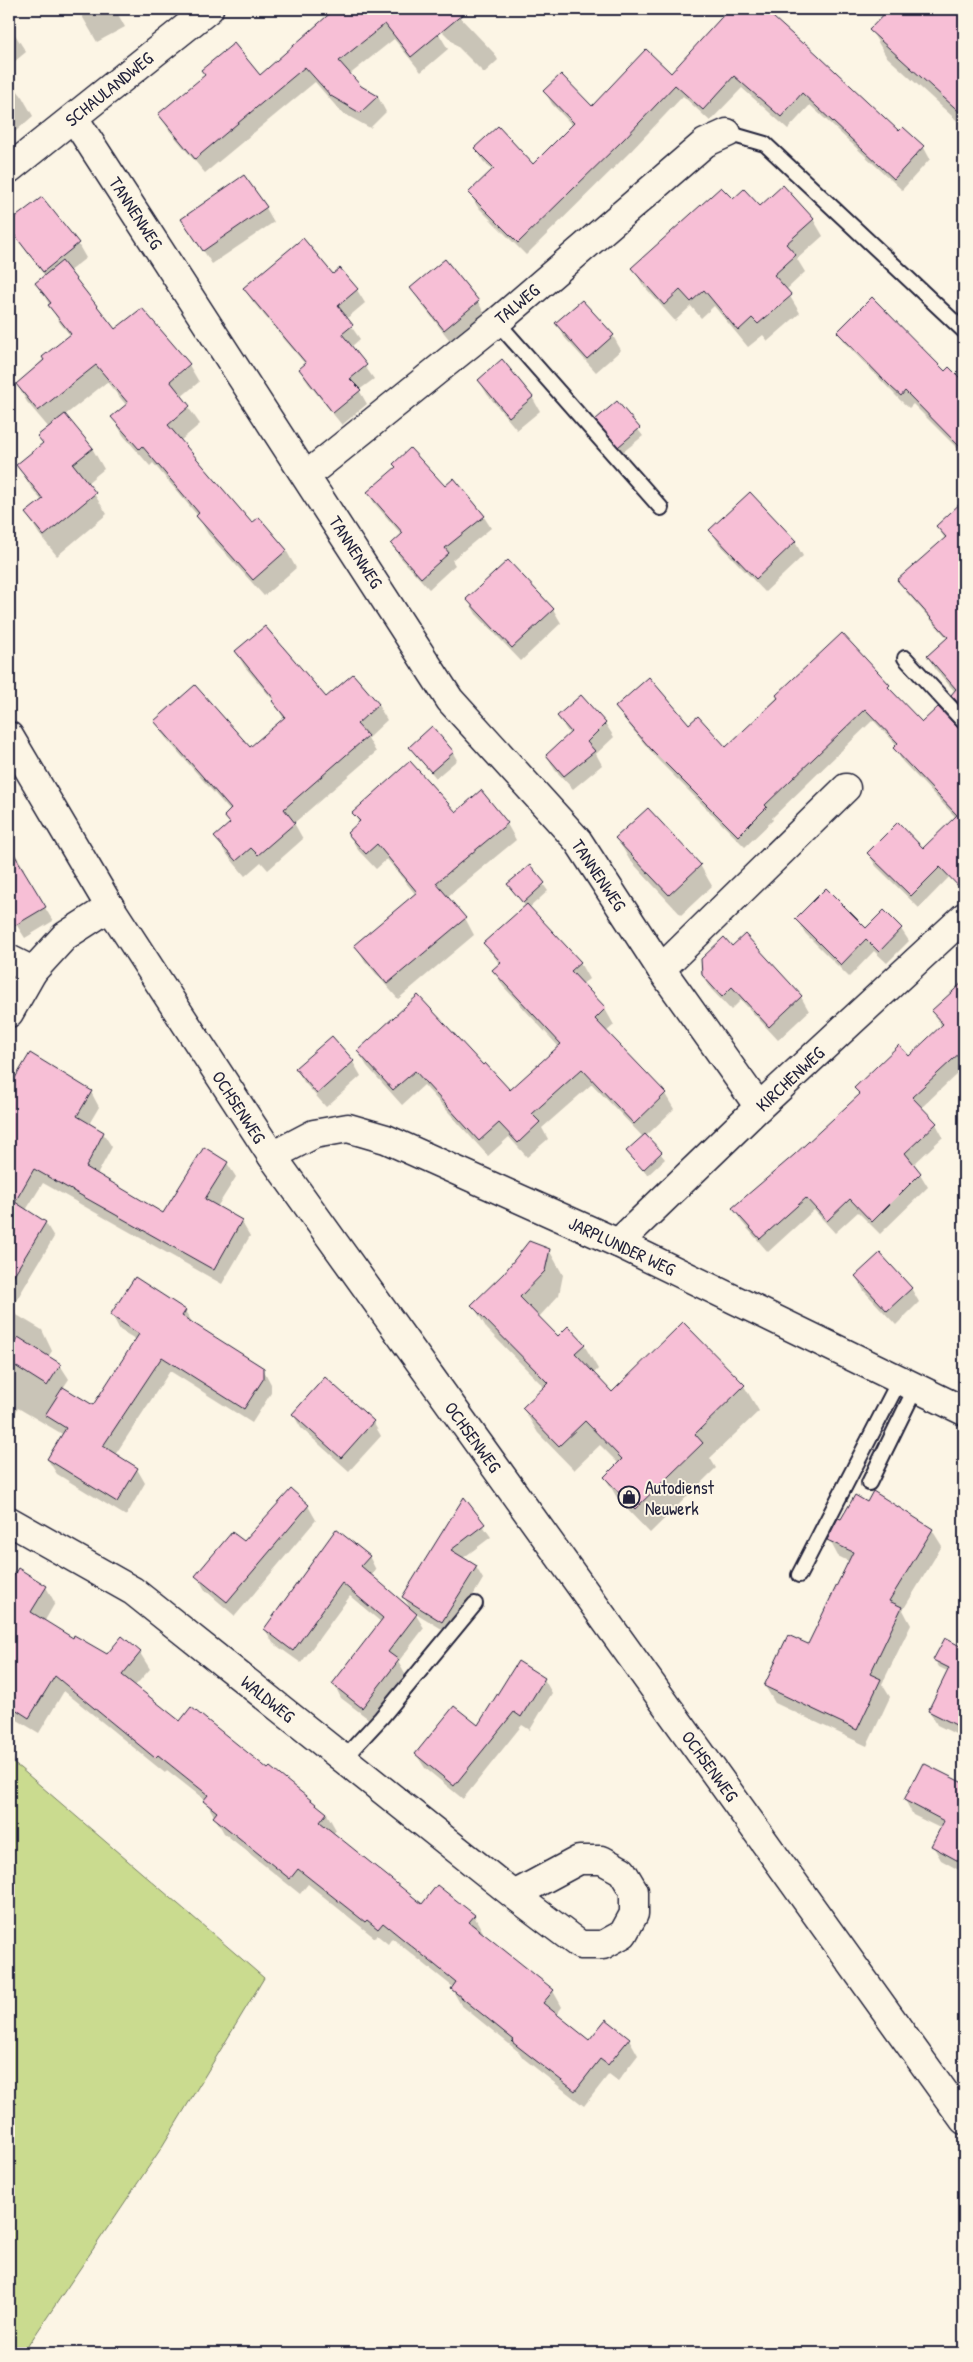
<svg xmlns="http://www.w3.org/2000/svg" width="973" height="2362" font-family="'Patrick Hand',sans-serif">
	<rect width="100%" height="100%" fill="#fcf5e5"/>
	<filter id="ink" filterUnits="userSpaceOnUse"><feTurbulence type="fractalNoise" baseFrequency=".02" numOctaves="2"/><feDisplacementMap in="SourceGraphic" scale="10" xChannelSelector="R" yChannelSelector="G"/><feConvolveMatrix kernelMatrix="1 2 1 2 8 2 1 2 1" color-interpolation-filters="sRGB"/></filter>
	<g filter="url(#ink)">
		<path fill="#cadb8f" stroke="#767e65" d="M9,1761L20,1768L264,1978L160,2150L23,2353H9Z"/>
		<g fill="#0003">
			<path d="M78,9H115L125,27L97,42Z"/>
			<path d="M337,9H417L439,34L448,49L421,72L394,39L349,75L360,87L378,97L386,112L370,128L341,112L315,82L205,173L169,130L160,115L260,76Z"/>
			<path d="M436,9H452L494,53L498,60L484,73L433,22L430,15Z"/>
			<path d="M731,9H762L899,133L923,146L930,159L902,190L810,105L788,129L742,88L710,121L683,96L631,151L526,255L477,206L470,193L492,170L483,161L476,148L533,165L573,126L552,104L545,91L592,108L672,75Z"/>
			<path d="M891,9H964V127L886,56L871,30Z"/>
			<path d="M9,25L26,52L9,66Z"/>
			<path d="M9,81L21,95L33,116L9,137Z"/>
			<path d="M41,199L78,244L86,258L68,272L115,331L189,365L199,382L181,397L200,424L180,441L252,525L286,550L296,568L264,596L208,534L198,516L153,463L150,466L123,435L113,417L127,406L107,382L65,415L92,448L104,469L87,483L107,514L57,556L39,534L27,514L42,501L30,486L18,465L44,444L39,436L49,428L27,402L17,384L70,335L60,323L37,283L45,276L9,227V224Z"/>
			<path d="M733,201L813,219L823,236L797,259L805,272L786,290L800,313L768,341L763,335L748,347L714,306L701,318L691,306L675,321L643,285L633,268Z"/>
			<path d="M266,208L274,222L212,264L183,219Z"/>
			<path d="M340,270L357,290L365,303L346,319L360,339L351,347L374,379L359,390L367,404L342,425L308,383L300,370L306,365L253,302L245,289L333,276Z"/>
			<path d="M412,288L478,302L486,316L452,343L420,302Z"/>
			<path d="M557,324L613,336L621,350L596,372L565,338Z"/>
			<path d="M839,332L945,373L949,369L964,384V455L913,404L909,408L900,400L847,345Z"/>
			<path d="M479,380L532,397L540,411L517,430L487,394Z"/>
			<path d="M617,403L643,436L623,452L601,426Z"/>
			<path d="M444,488L484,517L491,528L452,560L455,565L429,589L399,556L392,544L402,535L375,504L368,493Z"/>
			<path d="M964,502V702L936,670L928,657L948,639L907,593L899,580L945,539L937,526Z"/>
			<path d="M711,530L795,542L803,556L765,592L719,544Z"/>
			<path d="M468,600L553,609L561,623L521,661L476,614Z"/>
			<path d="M841,635L921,724L927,718L964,757V826L902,761L895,748L898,746L873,720L772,818L773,820L745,847L658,760L624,719L617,707L689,726L726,748Z"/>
			<path d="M236,652L326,699L353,676L378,705L387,720L368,738L376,752L294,823L303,839L268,870L261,862L245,876L225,852L216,837L230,824L225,816L230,811L165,737L156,722L250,749L284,719L274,701L245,667Z"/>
			<path d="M558,717L605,723L614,737L596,754L602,765L573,789L555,770L547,756L570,735Z"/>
			<path d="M410,747L453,753L457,760L436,778Z"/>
			<path d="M455,813L507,824L516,840L447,897L465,918L474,935L398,999L365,961L356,945L416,895L387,859L376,869L358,850L348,833L359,823L354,814Z"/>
			<path d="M617,838L700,865L712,886L681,915L629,859Z"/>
			<path d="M9,843L24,869L22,870L53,921L25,938L9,913Z"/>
			<path d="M923,849L955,871L919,908L876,866L868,853Z"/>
			<path d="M530,866L548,891L529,908L580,963L589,979L582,984L605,1009L614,1025L606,1032L665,1094L674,1109L646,1136L665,1159L648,1175L628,1151L643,1137L592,1084L542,1128L548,1139L527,1157L509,1137L488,1156L424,1085L402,1105L367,1066L358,1051L483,1067L510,1092L559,1047L503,986L494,970L500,965L485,943L526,907L508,884Z"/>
			<path d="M884,912L901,929L909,941L887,963L874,951L849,977L804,932L797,919L866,930Z"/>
			<path d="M745,936L801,997L809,1011L778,1040L741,1000L731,1010L711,989L703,975Z"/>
			<path d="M964,982V1075L960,1071L921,1108L936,1124L943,1137L914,1164L928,1187L880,1234L858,1212L835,1233L814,1210L768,1252L741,1221L734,1208L795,1156L860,1096L856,1088L909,1058L942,1027L932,1011Z"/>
			<path d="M30,1055L91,1092L99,1107L89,1124L103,1133L112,1147L97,1175L164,1215L227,1163L236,1177L217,1207L241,1221L250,1236L222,1284L43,1183L26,1210L45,1222L54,1237L10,1311L42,1330L52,1351L48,1357L60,1365L69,1379L63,1388L93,1406L137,1340L120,1330L112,1315L185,1311L194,1325L263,1369L271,1384V1393L252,1423L170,1371L115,1455L137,1469L145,1483L126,1516L57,1474L48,1460L64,1435L18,1408L9,1424V1090Z"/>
			<path d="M353,1062L361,1076L326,1107L304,1082L296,1068Z"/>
			<path d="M549,1250L563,1275L559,1295L538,1318L558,1338L584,1345L598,1369L593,1374L612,1393L683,1324L744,1386L759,1411L710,1458L716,1468L650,1533L619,1501L605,1477L619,1464L600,1445L574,1470L538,1433L523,1408L545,1388L487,1329L473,1305Z"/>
			<path d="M856,1277L911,1288L919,1302L896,1325L864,1291Z"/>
			<path d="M293,1414L373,1422L381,1436L349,1471L301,1428Z"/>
			<path d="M464,1499L491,1537L463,1558L476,1567L483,1579L450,1634L414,1612L424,1628L398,1662L405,1674L370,1720L341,1698L334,1684L381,1622L350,1596L301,1663L273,1643L265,1629L369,1556L376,1570L371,1576L411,1610L404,1597Z"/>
			<path d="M308,1506L316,1520L235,1616L205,1590L197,1576L244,1543Z"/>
			<path d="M842,1521L932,1530L942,1546L903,1610L911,1625L882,1684L890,1697L867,1746L775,1703L765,1686L808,1646L850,1562L838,1556L829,1539Z"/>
			<path d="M9,1569L46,1587L55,1603L44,1622L73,1640L107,1656L123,1638L140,1653L150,1669L135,1686L180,1722L268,1771L327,1814L336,1830L333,1834L422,1906L474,1916L483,1932L481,1934L553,1991L562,2007L556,2015L589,2042L629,2039L638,2055L618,2081L609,2074L584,2106L523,2058L519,2052L461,2005L452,1989L453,1987L392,1938L388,1944L377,1935L375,1938L308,1884L300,1894L224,1833L205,1800L167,1770L165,1773L64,1691L39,1733L9,1715Z"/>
			<path d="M945,1640L964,1650V1738L937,1725L929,1710L949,1672L939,1667L935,1660Z"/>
			<path d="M544,1679L552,1693L530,1730L522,1725L463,1799L425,1768L416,1754L479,1727Z"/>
			<path d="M923,1764L964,1785V1873L941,1860L933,1846L942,1829L913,1815L905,1800Z"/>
		</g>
		<g fill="#f7bfd6" stroke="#22223b">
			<path d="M335,9H469L411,57L385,24L339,61L361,86L378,96L360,113L331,96L305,67L195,159L158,114L205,75L201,70L234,43L260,75Z"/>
			<path d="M729,9H764L803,44L804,42L899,131L903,127L924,146L894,179L802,93L781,117L734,76L703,110L675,85L624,139L518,243L468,193L494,168L474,148L498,126L533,164L574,123L543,91L561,74L592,106L646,49L671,73Z"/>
			<path d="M889,9H964V116L869,30Z"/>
			<path d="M244,175L267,207L203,251L181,219Z"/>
			<path d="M783,185L814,219L786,244L796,255L774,275L792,295L758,324L752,318L738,331L704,290L691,302L680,290L664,305L631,268L721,187L733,199L744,189L760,206Z"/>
			<path d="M42,197L79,243L43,272L9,228V222Z"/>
			<path d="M303,238L333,274L340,268L358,289L338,306L353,325L342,334L367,365L350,379L361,390L333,413L299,369L306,363L243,288Z"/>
			<path d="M445,259L479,301L444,330L410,288Z"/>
			<path d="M62,261L115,329L142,308L190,364L170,381L190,406L168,425L252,523L259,517L287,550L253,580L196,516L199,513L142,446L139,449L111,417L128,403L96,365L38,411L16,384L44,360L42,357L71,334L48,305L51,303L35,283Z"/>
			<path d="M872,297L945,371L949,367L964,382V451L905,391L901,396L891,387L837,332Z"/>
			<path d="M582,300L614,335L587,359L555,323Z"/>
			<path d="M502,359L533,397L509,417L478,380Z"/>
			<path d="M617,401L640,428L618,447L595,420Z"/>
			<path d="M65,414L93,448L73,464L96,493L44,536L25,513L43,499L16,465L43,443L37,436Z"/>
			<path d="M410,448L445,486L454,478L485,516L445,548L449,553L421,578L391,544L403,533L367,492L396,467L393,464Z"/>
			<path d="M750,492L796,541L756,579L709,530Z"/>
			<path d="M964,500V709L951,695L956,689L927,656L948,637L897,580L946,537L936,526Z"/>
			<path d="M508,560L554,609L512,648L466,599Z"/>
			<path d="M265,626L326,697L353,674L379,704L357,724L368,736L284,809L295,823L258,855L251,848L236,861L214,837L230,823L224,816L231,809L154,721L195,685L250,747L285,717L272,701L274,699L235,651Z"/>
			<path d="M842,633L890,685L888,687L922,722L938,707L958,728L964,731V892L940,867L911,896L867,853L898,822L923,848L957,815L893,748L898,743L865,709L765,805L767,807L738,836L650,748L615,707L649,677L689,724L698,716L726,747L778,698L776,695Z"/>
			<path d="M581,695L606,723L587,742L595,751L564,776L546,755L571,732L557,716Z"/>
			<path d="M432,726L454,752L431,772L409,747Z"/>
			<path d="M410,761L456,812L481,790L508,823L436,883L466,918L387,984L354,945L417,892L377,844L366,854L347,833L360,821L352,813Z"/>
			<path d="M648,808L701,865L669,895L615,838Z"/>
			<path d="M9,846L46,907L9,929Z"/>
			<path d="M530,865L545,883L523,903L507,884Z"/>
			<path d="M826,888L866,928L884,910L902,928L879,952L866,939L841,965L795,919Z"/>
			<path d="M527,904L581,962L571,971L606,1008L595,1019L666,1093L634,1124L582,1069L532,1114L540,1122L518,1143L499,1123L479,1141L415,1071L393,1090L357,1051L418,995L483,1065L485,1063L510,1090L561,1044L492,970L501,962L483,943Z"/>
			<path d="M745,934L802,996L769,1027L732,987L722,997L702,975L701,959L724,937L732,946Z"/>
			<path d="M964,981V1049L912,1097L937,1123L905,1153L921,1173L872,1222L850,1199L827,1221L806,1198L760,1239L732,1208L794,1155L860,1094L854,1088L899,1045L909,1056L943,1024L931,1011Z"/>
			<path d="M332,1036L354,1061L317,1094L295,1068Z"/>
			<path d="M30,1053L92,1091L77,1116L104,1132L86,1167L163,1213L204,1147L228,1162L205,1199L242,1220L214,1270L34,1169L15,1202L46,1222L9,1283V1088Z"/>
			<path d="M645,1134L662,1152L643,1170L626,1151Z"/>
			<path d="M529,1241L550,1249L545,1271L520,1297L558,1336L568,1326L585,1344L575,1353L612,1392L683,1322L745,1385L695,1434L703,1443L635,1509L604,1477L622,1459L585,1421L559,1446L522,1408L548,1383L471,1305L504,1273Z"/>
			<path d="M880,1253L912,1288L887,1311L855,1276Z"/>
			<path d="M135,1277L186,1310L182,1316L264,1368V1378L244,1409L162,1357L103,1446L138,1468L117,1502L47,1459L66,1428L45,1415L63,1387L93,1405L139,1334L110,1315Z"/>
			<path d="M18,1337L61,1364L47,1386L9,1362V1352Z"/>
			<path d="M325,1377L374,1421L341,1458L292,1414Z"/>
			<path d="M291,1489L309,1505L227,1602L195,1576L232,1532L244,1541Z"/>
			<path d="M873,1491L933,1529L889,1601L902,1607L870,1674L881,1679L857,1730L764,1686L788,1635L808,1644L853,1552L827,1540L838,1518L841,1519L855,1495L867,1502Z"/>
			<path d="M464,1497L485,1524L451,1550L477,1566L442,1622L402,1597Z"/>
			<path d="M336,1529L370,1556L361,1566L417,1614L388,1652L399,1660L362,1708L332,1684L383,1618L342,1583L293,1651L264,1629Z"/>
			<path d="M18,1568L47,1586L31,1612L73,1638L74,1635L107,1654L122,1636L141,1652L122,1675L180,1721L191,1707L268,1769L270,1767L327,1813L320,1822L422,1904L437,1885L475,1915L469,1922L554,1990L543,2003L589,2040L606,2019L630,2038L608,2065L600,2059L575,2091L512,2042L514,2040L451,1989L456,1982L383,1923L378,1929L367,1920L365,1922L298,1869L290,1879L213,1817L217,1812L203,1801L208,1795L158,1755L155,1758L55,1676L29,1718L9,1705V1583Z"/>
			<path d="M945,1638L960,1646L964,1639V1729L928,1711L949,1668L933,1660Z"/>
			<path d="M518,1661L545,1678L521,1717L514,1712L454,1786L415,1754L454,1706L478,1725Z"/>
			<path d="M923,1763L963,1783L964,1782V1864L931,1846L944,1821L904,1800Z"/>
		</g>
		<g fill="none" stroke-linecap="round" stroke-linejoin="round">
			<g stroke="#22223b" stroke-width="18">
				<g id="service">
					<path d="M727,133L765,144L964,331"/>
					<path d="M497,322L661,508"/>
					<path d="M905,658L964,722"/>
					<path d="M869,1483L916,1387"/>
					<path d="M799,1575L900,1379"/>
					<path d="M343,1759L381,1718L475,1604"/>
				</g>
			</g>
			<g stroke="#22223b" stroke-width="31">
				<g id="minor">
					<path d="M74,118L450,700L578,841L661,969L759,1107"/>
					<path d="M9,169L209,9"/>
					<path d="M307,475L497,322L705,143L727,133"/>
					<path d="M9,959L33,971L65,936L110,907"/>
					<path d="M661,969L846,788"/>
					<path d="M9,1013L33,971"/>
					<path d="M272,1156L314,1134L348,1128L386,1139L618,1243L964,1411"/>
					<path d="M618,1243L759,1107L964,917"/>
					<path d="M9,1521L133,1591L514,1895L580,1945H603L623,1934L634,1914V1891L622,1871L602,1860H579L514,1895"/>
				</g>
			</g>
			<g stroke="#22223b" stroke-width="31">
				<path id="secondary" d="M9,736L110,907L272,1156L964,2120"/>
			</g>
			<use href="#service" stroke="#fcf5e5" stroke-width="14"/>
			<use href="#minor" stroke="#fcf5e5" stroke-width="28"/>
			<use href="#secondary" stroke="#fcf5e5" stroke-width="28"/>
		</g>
	</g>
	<defs>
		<g id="shop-ring" transform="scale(1.125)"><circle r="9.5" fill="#fcf5e5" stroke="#22223b" stroke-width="1.5"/><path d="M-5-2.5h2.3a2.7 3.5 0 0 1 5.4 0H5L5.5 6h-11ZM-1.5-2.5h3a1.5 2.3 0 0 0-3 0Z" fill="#22223b"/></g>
	</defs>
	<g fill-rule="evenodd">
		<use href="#shop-ring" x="629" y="1497"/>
	</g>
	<g text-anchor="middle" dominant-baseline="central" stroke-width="4" stroke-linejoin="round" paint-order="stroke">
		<g font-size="18" fill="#22223b" stroke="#fcf5e5">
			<text transform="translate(109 89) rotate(-39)">SCHAULANDWEG</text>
			<text transform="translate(136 213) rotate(57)">TANNENWEG</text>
			<text transform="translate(517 304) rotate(-40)">TALWEG</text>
			<text transform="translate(356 552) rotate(57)">TANNENWEG</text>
			<text transform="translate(599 875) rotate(56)">TANNENWEG</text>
			<text transform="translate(790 1079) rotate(-43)">KIRCHENWEG</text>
			<text transform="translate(239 1107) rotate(57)">OCHSENWEG</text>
			<text transform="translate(622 1246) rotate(25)">JARPLUNDER WEG</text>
			<text transform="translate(473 1437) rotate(54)">OCHSENWEG</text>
			<text transform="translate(268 1699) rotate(39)">WALDWEG</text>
			<text transform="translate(710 1766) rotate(54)">OCHSENWEG</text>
		</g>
		<g font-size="18" fill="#22223b" stroke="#fcf5e5" text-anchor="start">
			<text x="645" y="1487">Autodienst<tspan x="645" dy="21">Neuwerk</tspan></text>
		</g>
	</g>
	<rect width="973" height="2362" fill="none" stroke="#fcf5e5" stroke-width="30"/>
	<rect x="15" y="15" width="943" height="2332" fill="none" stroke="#22223b" stroke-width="2" filter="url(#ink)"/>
</svg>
